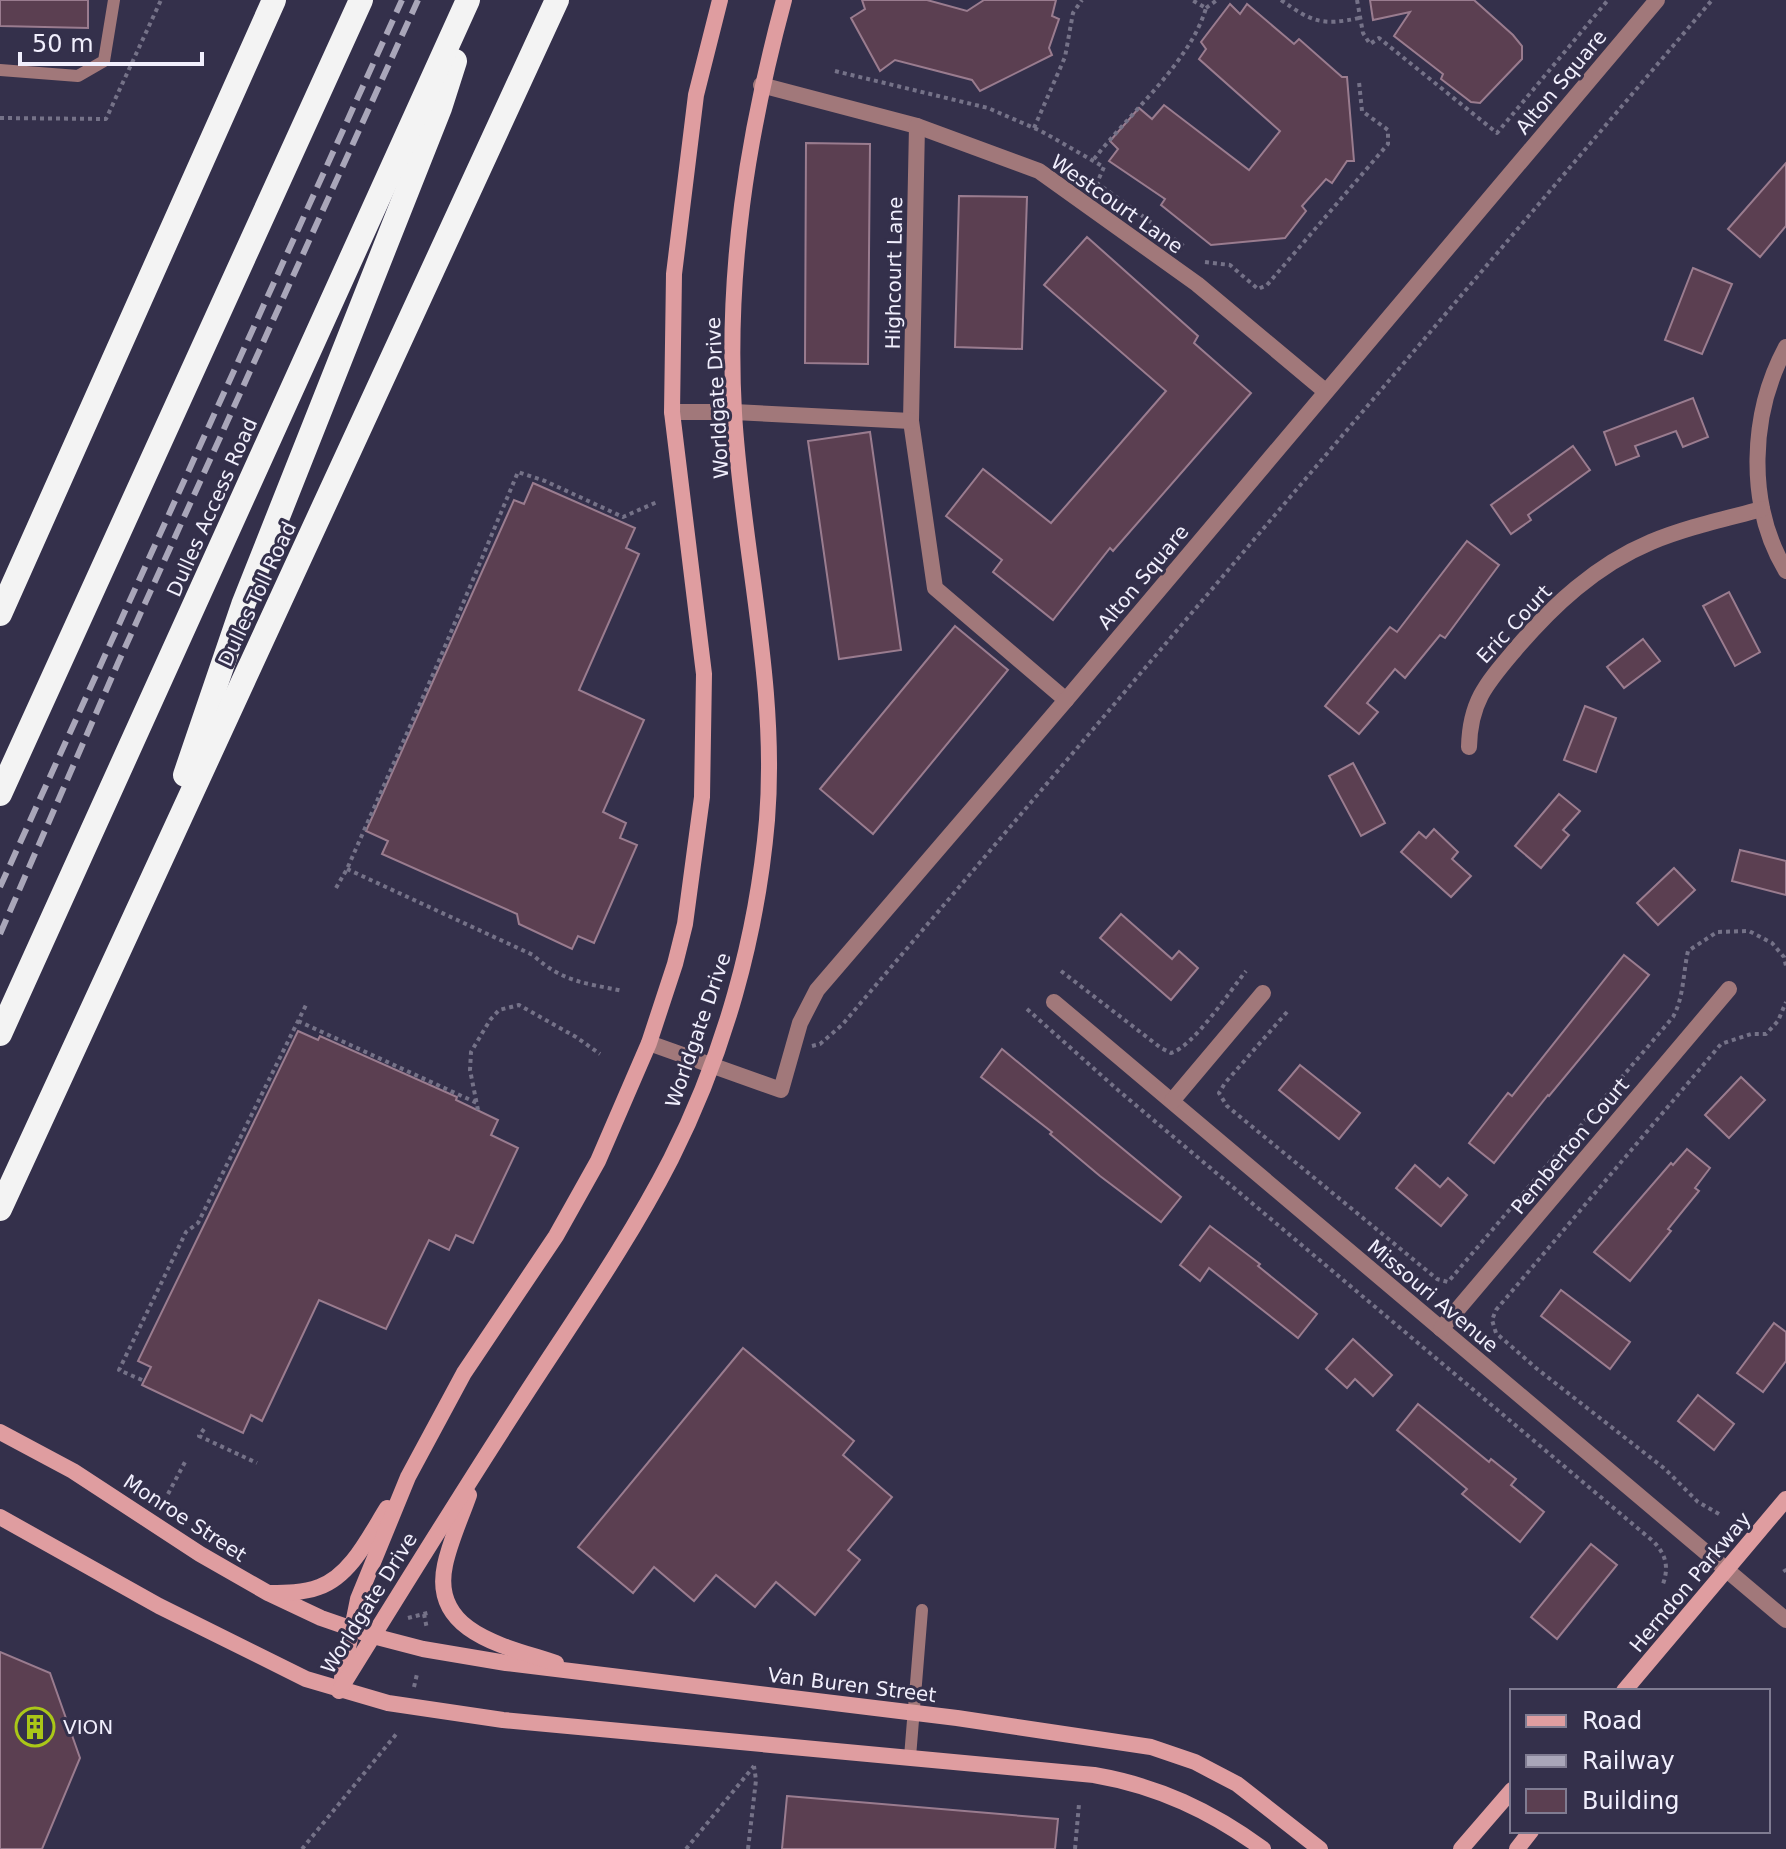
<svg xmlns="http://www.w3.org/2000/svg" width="1786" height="1849" font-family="'DejaVu Sans',sans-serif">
	<rect width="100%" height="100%" fill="#34304b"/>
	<g fill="#5b3f51" stroke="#9a7c8f" stroke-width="2">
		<path d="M0,0H88V28L0,26Z"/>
		<path d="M862,0H927L967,11L984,0H1056L1052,16L1059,19L1049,48L1052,55L980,91L972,80L895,60L880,71L851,18L865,9Z"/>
		<path d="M1370,0H1474L1513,35L1522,46V59L1480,103L1471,102L1441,79L1443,74L1394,36L1410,12L1373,20Z"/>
		<path d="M1230,4L1240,14L1247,4L1294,44L1299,39L1342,77H1347L1354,161H1347L1332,183L1326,179L1302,206L1306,211L1285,238L1211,245L1161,205L1165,199L1109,161L1118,149L1110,141L1139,108L1152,119L1164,105L1249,170L1280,131L1199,59L1206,49L1201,42Z"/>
		<path d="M806,143L870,144L868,364L805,363Z"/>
		<path d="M1786,163V226L1760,257L1728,229Z"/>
		<path d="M959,196L1027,197L1022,349L955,347Z"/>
		<path d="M1087,237L1198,336L1194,343L1251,393L1113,551L1110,548L1053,620L993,572L1002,560L946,516L983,469L1051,523L1166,391L1044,285Z"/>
		<path d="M1693,268L1732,284L1702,354L1665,340Z"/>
		<path d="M1693,398L1708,437L1683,447L1676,431L1635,446L1639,456L1616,465L1604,432Z"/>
		<path d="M870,432L901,650L839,659L808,441Z"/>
		<path d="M1573,446L1590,470L1528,515L1531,520L1511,534L1491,505Z"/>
		<path d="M533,483L635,528L626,548L639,554L579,690L644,720L603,812L626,823L620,838L637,845L594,943L578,936L572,949L519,924L517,914L382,854L388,841L366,831L514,500L524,504Z"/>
		<path d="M1467,541L1499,565L1445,638L1440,635L1405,678L1395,669L1367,703L1378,712L1359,734L1325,706L1390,627L1397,632Z"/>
		<path d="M1729,592L1760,652L1735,666L1703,606Z"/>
		<path d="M955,626L1008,670L873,834L820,789Z"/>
		<path d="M1643,639L1660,661L1624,688L1607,667Z"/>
		<path d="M1585,706L1616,718L1596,772L1564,760Z"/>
		<path d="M1353,763L1385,823L1361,836L1329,776Z"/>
		<path d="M1559,794L1580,811L1563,830L1569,835L1541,868L1515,846Z"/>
		<path d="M1434,829L1458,852L1452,859L1471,876L1451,897L1401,852L1419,832L1426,838Z"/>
		<path d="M1740,850L1786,861V895L1732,881Z"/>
		<path d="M1674,868L1695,890L1658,925L1637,903Z"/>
		<path d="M1121,914L1172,959L1179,951L1198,968L1171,1000L1100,938Z"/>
		<path d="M1624,955L1649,975L1549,1096L1548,1095L1494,1163L1469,1143L1508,1093L1512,1096Z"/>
		<path d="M298,1031L318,1040L320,1036L457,1097L456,1100L498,1120L491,1135L518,1148L473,1243L456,1235L449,1250L429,1240L386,1329L319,1300L262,1421L251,1415L243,1433L142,1385L151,1367L138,1361Z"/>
		<path d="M1002,1049L1181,1197L1161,1222L1100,1176L1050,1134L1052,1132L981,1077Z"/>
		<path d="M1300,1065L1360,1113L1339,1139L1279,1090Z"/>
		<path d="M1741,1077L1765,1100L1729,1138L1705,1115Z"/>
		<path d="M1687,1149L1710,1168L1695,1188L1699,1191L1668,1229L1671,1231L1630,1281L1594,1252L1671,1163L1673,1165Z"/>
		<path d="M1415,1165L1440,1187L1448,1178L1467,1195L1441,1226L1396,1188Z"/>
		<path d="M1210,1226L1260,1264L1258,1266L1317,1314L1298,1338L1209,1268L1200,1281L1180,1265Z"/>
		<path d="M1561,1290L1630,1342L1610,1369L1541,1316Z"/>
		<path d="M1774,1323L1786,1332V1361L1763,1392L1737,1373Z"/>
		<path d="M1353,1339L1392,1375L1373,1396L1355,1379L1347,1388L1326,1369Z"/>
		<path d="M743,1348L854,1441L843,1455L892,1497L848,1550L860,1560L815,1615L776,1582L755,1607L716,1575L694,1601L654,1567L633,1593L578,1547Z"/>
		<path d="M1698,1395L1734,1424L1714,1450L1678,1421Z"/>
		<path d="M1418,1404L1489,1462L1491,1459L1516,1479L1511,1485L1544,1512L1520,1542L1462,1494L1467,1489L1397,1430Z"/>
		<path d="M1591,1544L1617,1565L1557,1639L1531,1617Z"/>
		<path d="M0,1652L50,1673L80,1758L42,1849H0Z"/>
		<path d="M787,1796L1058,1819L1055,1849H782Z"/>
	</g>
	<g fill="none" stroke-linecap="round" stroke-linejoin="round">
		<g stroke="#757288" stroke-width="4" stroke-dasharray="4 4" stroke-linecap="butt">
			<path d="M1281,0C1312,22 1322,26 1359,18"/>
			<path d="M1357,0L1363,33L1370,44L1379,38L1497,133L1608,0"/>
			<path d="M1206,8L1217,0"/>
			<path d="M835,71L988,108L1041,131L1104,167L1097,183L1185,247"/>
			<path d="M0,118L106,119L161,0"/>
			<path d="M1034,128L1065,57L1073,13L1082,0"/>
			<path d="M1094,159C1128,115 1191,61 1206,8L1192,0"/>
			<path d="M1205,262L1230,265L1258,289L1267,285L1388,144V130L1362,111L1359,82"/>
			<path d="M347,869L533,955C562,982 585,983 623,991"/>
			<path d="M336,888L347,869L438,663L518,472L545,481L623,517L657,502"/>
			<path d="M1061,971L1161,1048L1171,1053C1193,1047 1230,991 1246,971"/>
			<path d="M1027,1009L1119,1091L1654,1542C1666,1555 1669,1567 1663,1584"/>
			<path d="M1287,1012L1225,1083L1219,1093L1227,1106L1437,1279L1448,1282L1673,1017C1684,997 1683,973 1688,951L1717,932L1749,931L1772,943L1784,957L1786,966"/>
			<path d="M298,1021L477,1103"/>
			<path d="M812,1046L820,1044L842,1025L1712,0"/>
			<path d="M478,1110L470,1070L471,1052L490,1020L499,1010L519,1005L576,1037L600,1054"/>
			<path d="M142,1380L119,1370L186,1232L198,1223L306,1005"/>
			<path d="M204,1429L199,1436L257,1463"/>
			<path d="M168,1494L185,1462"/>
			<path d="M1719,1514L1698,1502L1665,1469L1536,1368L1496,1333L1492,1320L1496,1310L1721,1044L1751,1034H1766L1778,1021L1786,1002"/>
			<path d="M1784,1569L1786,1572"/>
			<path d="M424,1614L427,1629"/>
			<path d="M408,1618L431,1612"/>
			<path d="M414,1687L417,1674"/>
			<path d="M302,1849L398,1732"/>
			<path d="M686,1849L754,1766"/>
			<path d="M748,1849L756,1780L754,1766"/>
			<path d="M1075,1849L1079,1804"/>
		</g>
		<g stroke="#a1787a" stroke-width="12">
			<path d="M0,70L78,76L104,61L114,0"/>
			<path d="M910,1757L922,1610"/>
		</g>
		<g stroke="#a1787a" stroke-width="16">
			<path d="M761,85L917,126L1039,171L1197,284L1325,391"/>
			<path d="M917,126L911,421L935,588L1066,700"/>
			<path d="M1786,347C1750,414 1746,504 1786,571"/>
			<path d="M672,412H734L911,421"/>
			<path d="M1469,747C1470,702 1486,684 1514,651C1552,606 1596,565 1651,542C1687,527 1725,519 1762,509"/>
			<path d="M1054,1002L1786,1620"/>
			<path d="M649,1043L781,1090L800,1023L817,990L1066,700L1657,0"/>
			<path d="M1172,1101L1263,993"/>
			<path d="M1441,1329L1729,989"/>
		</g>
		<g stroke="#df9da0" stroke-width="16">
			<path d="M0,1432L73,1471L200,1554L268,1593L321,1618L373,1636L423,1649L506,1663L957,1718L1151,1747L1195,1762L1237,1784L1320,1849"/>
			<path d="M469,1495C461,1518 450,1541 445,1565C430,1634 509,1647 556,1663"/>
			<path d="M0,1517L159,1606L306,1679L388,1703L503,1720L1094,1775C1158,1786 1211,1811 1263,1849"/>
			<path d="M269,1593C286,1593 303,1593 319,1587C351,1576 370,1535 387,1508"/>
			<path d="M342,1678L358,1599L408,1477L464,1373L556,1236L598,1161L649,1043L675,964L685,924L702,797L704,674L672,412L674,274L696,95L720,0"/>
			<path d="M339,1691C398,1596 457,1500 518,1406C570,1325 627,1245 671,1159C724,1054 757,937 767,820C778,682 742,550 734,413C726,271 747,137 784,0"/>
			<path d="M1624,1691L1786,1499"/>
			<path d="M1461,1849L1512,1790"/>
			<path d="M1517,1849L1531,1831"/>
		</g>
		<g stroke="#f3f3f3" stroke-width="24">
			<path d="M0,614L274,0"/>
			<path d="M185,775L243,605L440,108L455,61"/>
			<path d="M0,794L361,0"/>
			<path d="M0,1034L468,0"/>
			<path d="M0,1209L557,0"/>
		</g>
		<g stroke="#a9a6b9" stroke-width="6" stroke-dasharray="16 8" stroke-linecap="butt">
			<path d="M0,887L402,0"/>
			<path d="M0,934L118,663L418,0"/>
		</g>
	</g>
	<defs>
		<g id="building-ring" transform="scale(2)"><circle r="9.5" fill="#34304b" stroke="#aac718" stroke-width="1.5"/><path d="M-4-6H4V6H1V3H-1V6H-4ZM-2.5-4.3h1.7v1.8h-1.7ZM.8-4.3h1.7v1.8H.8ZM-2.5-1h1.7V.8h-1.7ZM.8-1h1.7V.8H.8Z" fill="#aac718"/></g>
	</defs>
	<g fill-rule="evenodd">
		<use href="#building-ring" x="35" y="1727"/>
	</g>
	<g text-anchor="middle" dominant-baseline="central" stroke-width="6" stroke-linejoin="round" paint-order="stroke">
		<g font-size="20" fill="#f1effd" stroke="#34304b">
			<text transform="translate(1561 82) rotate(-50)">Alton Square</text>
			<text transform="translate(1117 204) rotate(35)">Westcourt Lane</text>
			<text transform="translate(894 273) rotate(-89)">Highcourt Lane</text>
			<text transform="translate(717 398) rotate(-93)">Worldgate Drive</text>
			<text transform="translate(212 507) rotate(-66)">Dulles Access Road</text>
			<text transform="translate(1143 577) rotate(-50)">Alton Square</text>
			<text transform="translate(257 594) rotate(-65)">Dulles Toll Road</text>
			<text transform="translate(1514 624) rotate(-47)">Eric Court</text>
			<text transform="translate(698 1030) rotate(-71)">Worldgate Drive</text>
			<text transform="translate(1570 1146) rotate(-50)">Pemberton Court</text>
			<text transform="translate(1433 1296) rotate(40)">Missouri Avenue</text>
			<text transform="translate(185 1518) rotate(33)">Monroe Street</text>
			<text transform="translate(1690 1582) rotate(-50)">Herndon Parkway</text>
			<text transform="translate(369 1603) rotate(-58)">Worldgate Drive</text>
			<text transform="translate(852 1685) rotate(7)">Van Buren Street</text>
		</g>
		<g font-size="20" fill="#f1effd" stroke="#34304b" text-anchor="start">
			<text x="63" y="1727">VION</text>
		</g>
	</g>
	<rect x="1510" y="1689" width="260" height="144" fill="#34304b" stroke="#807c92" stroke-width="2"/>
	<rect x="1526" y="1715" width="40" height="12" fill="#df9da0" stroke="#807c92" stroke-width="2"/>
	<text x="1582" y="1729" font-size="24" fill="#f1effd">Road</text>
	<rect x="1526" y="1755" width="40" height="12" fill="#a9a6b9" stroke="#807c92" stroke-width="2"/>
	<text x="1582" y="1769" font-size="24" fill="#f1effd">Railway</text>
	<rect x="1526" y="1789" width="40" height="24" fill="#5b3f51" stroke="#807c92" stroke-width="2"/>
	<text x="1582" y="1809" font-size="24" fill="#f1effd">Building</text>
	<path d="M20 52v12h182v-12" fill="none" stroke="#f1effd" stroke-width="4"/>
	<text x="32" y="52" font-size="24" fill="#f1effd" stroke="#34304b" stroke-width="6" paint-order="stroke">50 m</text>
</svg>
